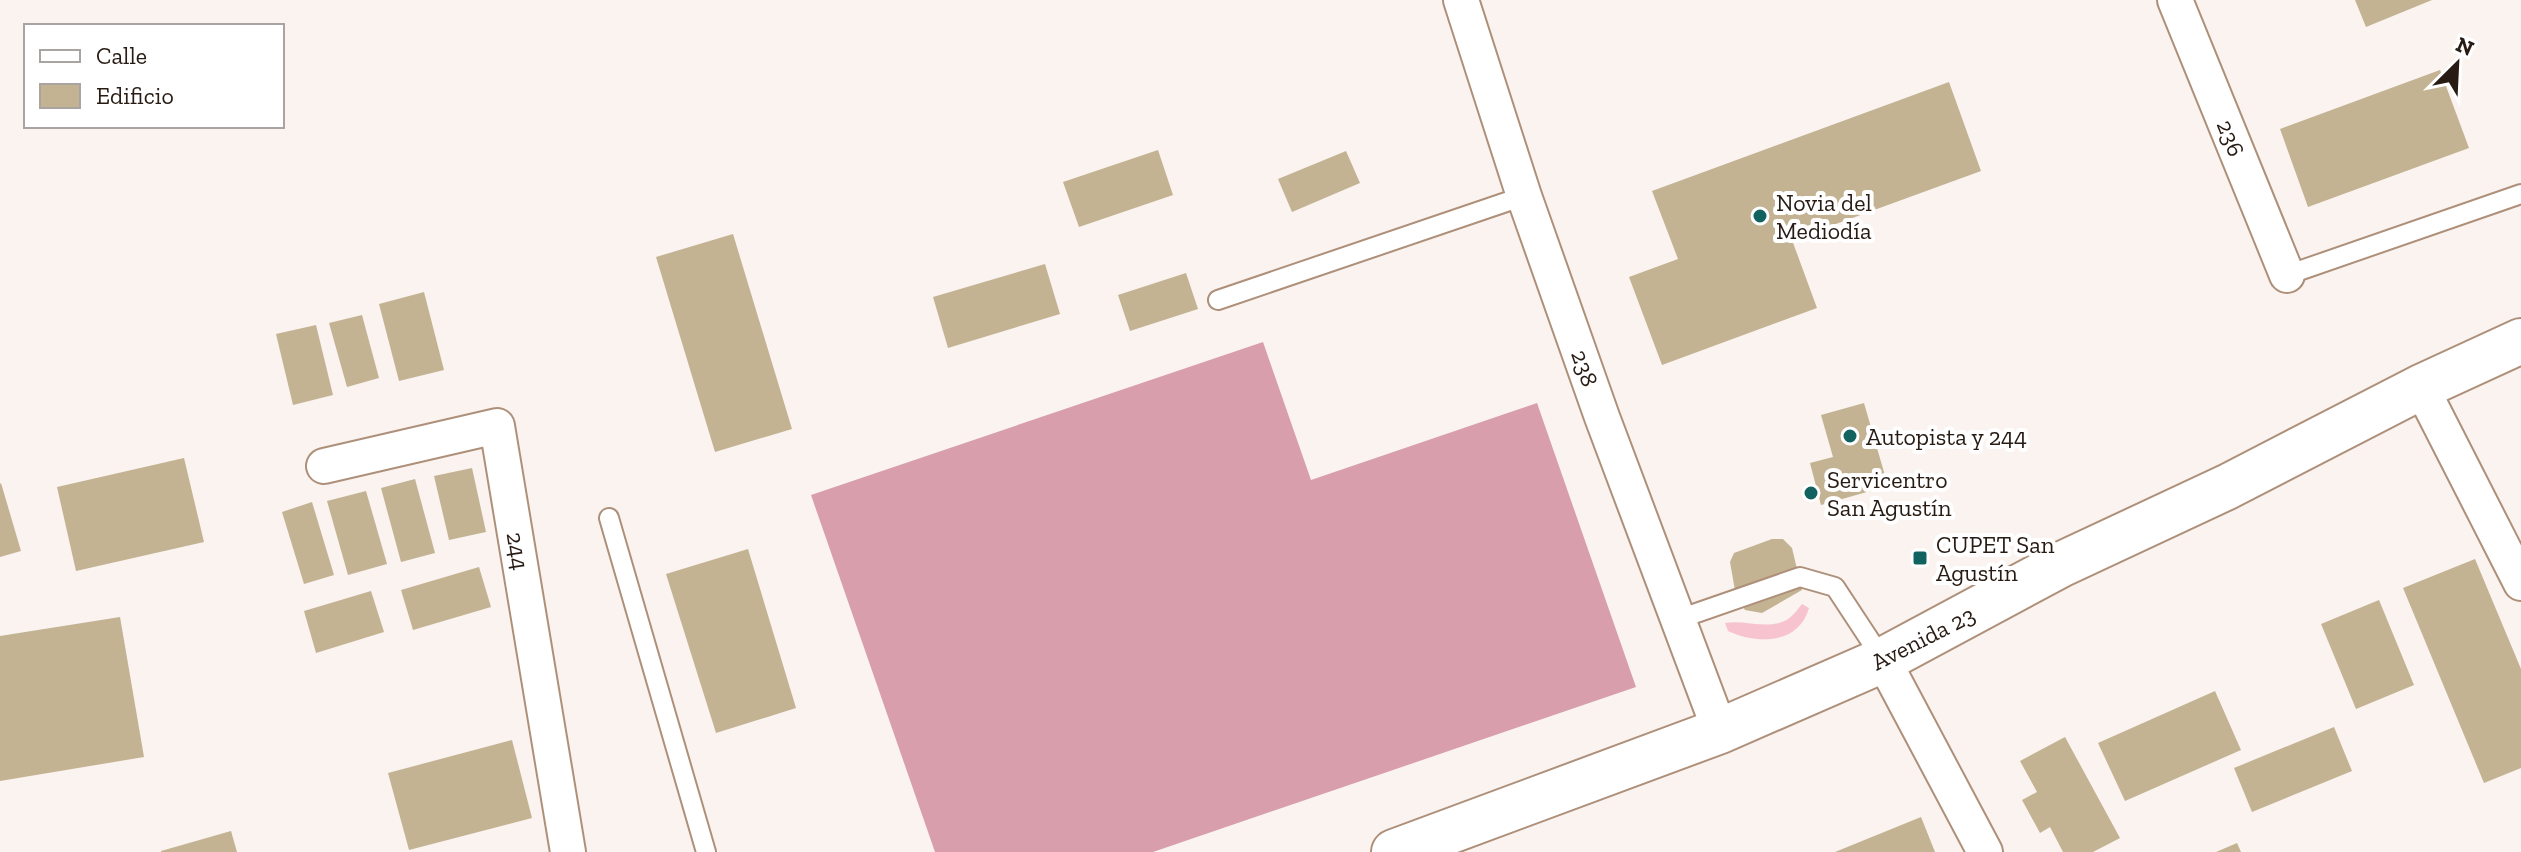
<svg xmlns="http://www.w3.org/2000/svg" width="2521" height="852" font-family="'Zilla Slab',serif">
	<rect width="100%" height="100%" fill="#faf3ef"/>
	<path fill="#f6c3ce" d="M1802,604L1809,608C1799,644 1758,645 1728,631L1725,623C1744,619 1770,631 1788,619C1793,616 1798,609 1802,604Z"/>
	<path fill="#d89eac" d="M1263,342L1311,480L1537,403L1636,687L1153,852H935L811,495Z"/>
	<g fill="#c3b393">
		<path d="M2355,0H2432L2366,27Z"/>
		<path d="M2440,70L2469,148L2308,207L2280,129Z"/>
		<path d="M1949,82L1981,171L1792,240L1817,308L1662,365L1629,277L1678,259L1652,191Z"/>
		<path d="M1158,150L1173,195L1079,227L1063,182Z"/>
		<path d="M1346,151L1360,183L1292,212L1278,179Z"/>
		<path d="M733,234L792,429L715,452L656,257Z"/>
		<path d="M1045,264L1060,314L948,348L933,297Z"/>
		<path d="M1186,273L1198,309L1130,331L1118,295Z"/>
		<path d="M424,292L444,370L399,381L379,304Z"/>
		<path d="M362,315L379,378L347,387L329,323Z"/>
		<path d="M316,325L333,395L293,405L276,334Z"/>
		<path d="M1864,403L1888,486L1821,505L1810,463L1833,457L1821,415Z"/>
		<path d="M184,458L204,542L76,571L57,487Z"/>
		<path d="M472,468L486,532L449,540L434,476Z"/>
		<path d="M415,479L435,553L401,562L381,488Z"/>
		<path d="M1,483L21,551L0,557V484Z"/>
		<path d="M366,491L387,564L348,575L327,501Z"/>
		<path d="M312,502L334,575L304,584L282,512Z"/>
		<path d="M1772,539H1783L1792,548L1802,590L1762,613L1745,610L1736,596L1730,562L1734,553Z"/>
		<path d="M748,549L796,708L716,733L666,574Z"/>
		<path d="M2475,559L2521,669V768L2484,783L2403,588Z"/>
		<path d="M479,567L491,607L413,630L401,590Z"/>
		<path d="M371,591L384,632L316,653L304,611Z"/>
		<path d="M2379,600L2414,685L2356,709L2321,624Z"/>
		<path d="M120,617L144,757L0,781V636Z"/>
		<path d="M2215,691L2241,750L2125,801L2098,743Z"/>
		<path d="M2334,727L2352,771L2252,812L2234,768Z"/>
		<path d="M2065,737L2120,838L2093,852H2063L2050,827L2040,833L2022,800L2037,792L2020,761Z"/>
		<path d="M512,740L532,818L409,850L388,773Z"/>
		<path d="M1921,817L1935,852H1835Z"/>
		<path d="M231,831L237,852H161V851Z"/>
		<path d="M2237,843L2241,852H2216Z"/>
	</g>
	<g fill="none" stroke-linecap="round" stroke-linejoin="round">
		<g stroke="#ae907a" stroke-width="22">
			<g id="lane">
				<path d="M2287,275L2521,194"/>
				<path d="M1218,300L1524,196"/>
				<path d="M609,518L706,852"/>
				<path d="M1679,619L1800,577L1835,587L1883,660"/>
			</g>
		</g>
		<g stroke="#ae907a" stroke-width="38">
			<g id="street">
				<path d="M1461,0L1524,196L1602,417L1720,731"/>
				<path d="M2175,0L2287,275"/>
				<path d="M2421,387L2521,583"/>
				<path d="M324,466L497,426L568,852"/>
				<path d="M1883,660L1985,852"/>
			</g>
		</g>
		<g stroke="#ae907a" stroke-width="48">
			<path id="primary" d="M1394,852L1720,731L1883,660L2060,565L2227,487L2421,387L2521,341"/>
		</g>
		<use href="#lane" stroke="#fff" stroke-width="18"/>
		<use href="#street" stroke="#fff" stroke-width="34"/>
		<use href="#primary" stroke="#fff" stroke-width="44"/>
	</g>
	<g fill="#126260" stroke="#fff" stroke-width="3">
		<circle cx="1760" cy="216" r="8"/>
		<circle cx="1850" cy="436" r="8"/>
		<circle cx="1811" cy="493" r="8"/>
		<rect x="1912" y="550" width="16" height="16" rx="4"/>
	</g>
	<g text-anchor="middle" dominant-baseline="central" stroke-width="8" stroke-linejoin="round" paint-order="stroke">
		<g font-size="24" fill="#271b13" stroke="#fff">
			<text transform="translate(2231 138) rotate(68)">236</text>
			<text transform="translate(1585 368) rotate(70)">238</text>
			<text transform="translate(518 551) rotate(81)">244</text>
			<text transform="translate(1923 638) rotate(-27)">Avenida 23</text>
		</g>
		<g font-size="24" fill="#271b13" stroke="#fff" text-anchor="start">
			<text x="1776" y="202">Novia del<tspan x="1776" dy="28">Mediodía</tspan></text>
			<text x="1866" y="436">Autopista y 244</text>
			<text x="1827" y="479">Servicentro<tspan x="1827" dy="28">San Agustín</tspan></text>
			<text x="1936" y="544">CUPET San<tspan x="1936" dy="28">Agustín</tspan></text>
		</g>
	</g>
	<rect x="24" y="24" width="260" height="104" fill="#ffffff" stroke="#a9a4a1" stroke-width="2"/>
	<rect x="40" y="50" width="40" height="12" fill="#ffffff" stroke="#a9a4a1" stroke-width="2"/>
	<text x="96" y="64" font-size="24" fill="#271b13">Calle</text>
	<rect x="40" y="84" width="40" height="24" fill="#c3b393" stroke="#a9a4a1" stroke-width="2"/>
	<text x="96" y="104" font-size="24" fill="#271b13">Edificio</text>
	<g transform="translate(2457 64) rotate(24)" stroke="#ffffff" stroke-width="6" paint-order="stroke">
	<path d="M0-6L14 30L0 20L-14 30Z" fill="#271b13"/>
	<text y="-12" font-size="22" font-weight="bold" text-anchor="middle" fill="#271b13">N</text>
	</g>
</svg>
